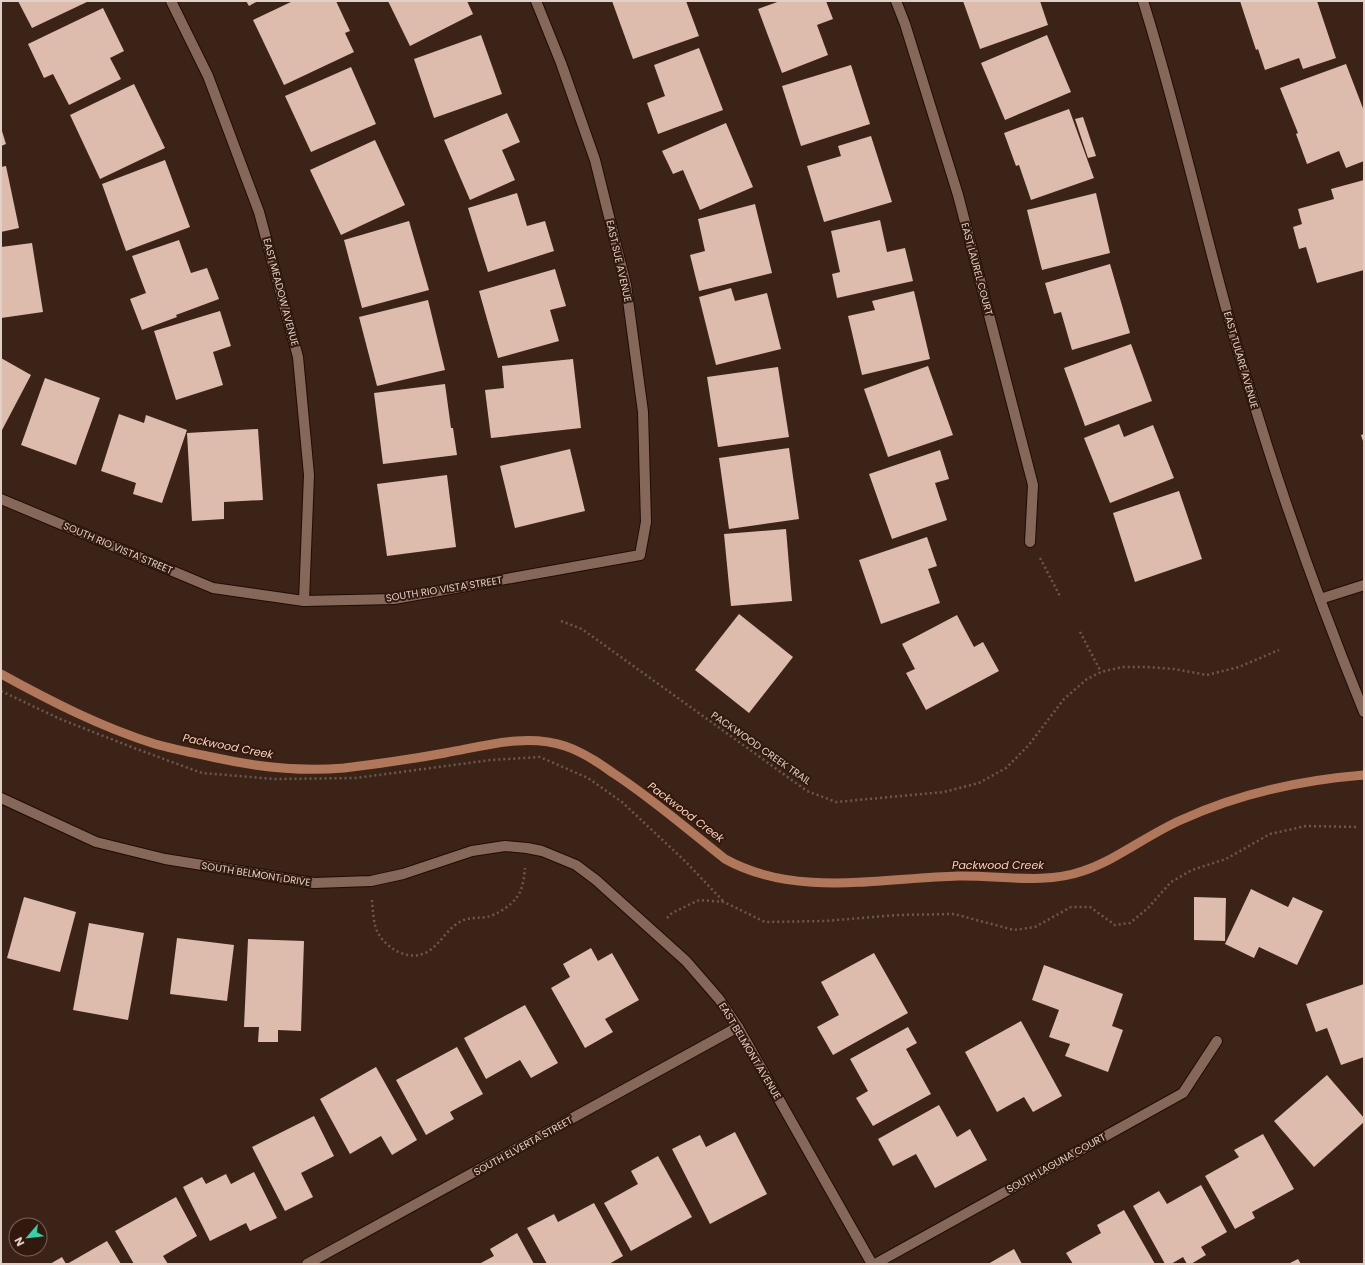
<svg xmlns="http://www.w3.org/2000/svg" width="1365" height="1265" font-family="Poppins,sans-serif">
	<rect width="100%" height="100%" fill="#3c2317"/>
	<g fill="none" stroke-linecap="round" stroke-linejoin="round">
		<path stroke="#b1775a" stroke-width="9" d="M1,674C50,701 101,727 155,744C173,749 193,753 212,757C256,767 300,772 344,768C378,764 412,759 445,753C485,746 526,733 565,746C583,752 598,762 613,773C653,799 688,830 725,859C795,898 882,878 958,876C1000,875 1043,885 1083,871C1118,859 1147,835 1181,820C1238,794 1301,780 1364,775"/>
	</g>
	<g fill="#ddbcad">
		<path d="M18,1H89L32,28Z"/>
		<path d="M246,1H258L249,6Z"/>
		<path d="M293,1H336L350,31L345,33L354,52L284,85L253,20Z"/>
		<path d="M388,1H467L473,14L410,46Z"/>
		<path d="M612,1H686L699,36L633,59Z"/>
		<path d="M780,1H826L833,19L817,25L828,55L782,73L758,9Z"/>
		<path d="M963,1H1040L1048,25L980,49Z"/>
		<path d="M1240,1H1317L1336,58L1303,69L1299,58L1265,70L1258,49L1256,50Z"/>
		<path d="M103,8L124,51L110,58L121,79L69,105L53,74L44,78L28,44Z"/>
		<path d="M481,35L502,94L434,118L414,59Z"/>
		<path d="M1047,35L1071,92L1005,120L981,63Z"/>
		<path d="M699,48L723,110L658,134L647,103L665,96L654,65Z"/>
		<path d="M1346,64L1364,111V161L1346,168L1339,151L1307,164L1296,134L1298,133L1280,88Z"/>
		<path d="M851,65L870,124L801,146L782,86Z"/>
		<path d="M351,67L376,124L311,152L285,96Z"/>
		<path d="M134,84L165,148L100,179L70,115Z"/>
		<path d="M1069,109L1094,178L1031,200L1019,165L1016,166L1004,133Z"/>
		<path d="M507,113L520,142L502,150L515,180L470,200L444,140Z"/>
		<path d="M1083,117L1096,156L1088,158L1075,119Z"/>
		<path d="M726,123L753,187L700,210L683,170L673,174L662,151Z"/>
		<path d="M1,128L6,144L1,146Z"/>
		<path d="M871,136L892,202L824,222L807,166L841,156L838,146Z"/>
		<path d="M375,140L405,205L341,235L310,170Z"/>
		<path d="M165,160L190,227L126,251L102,184Z"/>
		<path d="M6,166L19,228L1,232V167Z"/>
		<path d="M1364,180V270L1317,283L1306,247L1299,249L1293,227L1302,224L1298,209L1334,199L1331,189Z"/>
		<path d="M517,193L527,226L545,221L554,251L488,272L468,208Z"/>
		<path d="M1096,193L1110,253L1042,270L1027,210Z"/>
		<path d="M755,204L772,273L699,291L690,255L705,251L698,219Z"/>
		<path d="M880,220L887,252L905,248L913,281L837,298L832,274L840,272L831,231Z"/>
		<path d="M409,221L429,290L362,308L344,240Z"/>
		<path d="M179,240L191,273L207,268L219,299L176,315L177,317L142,330L130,299L146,293L132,256Z"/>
		<path d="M32,243L43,312L1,318V247Z"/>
		<path d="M1110,264L1130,333L1072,350L1061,312L1054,314L1045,283Z"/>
		<path d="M555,269L566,306L550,310L559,341L498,358L479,291Z"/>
		<path d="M731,288L735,301L767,293L781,349L716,365L699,297Z"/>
		<path d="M914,291L930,359L862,375L848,316L875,310L872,301Z"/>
		<path d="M428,300L445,370L377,386L359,317Z"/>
		<path d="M220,311L231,346L213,352L223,385L176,400L154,331Z"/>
		<path d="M1131,344L1152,401L1085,426L1064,368Z"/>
		<path d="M1,358L31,375L1,432Z"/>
		<path d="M573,359L581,428L491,438L485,390L504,388L502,366Z"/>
		<path d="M928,366L953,435L888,457L864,389Z"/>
		<path d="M778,367L789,437L718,447L707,377Z"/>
		<path d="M45,378L100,398L76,465L21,445Z"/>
		<path d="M445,384L451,428H453L457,455L383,464L374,393Z"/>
		<path d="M119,414L144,423L146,415L187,430L162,503L133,494L136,483L101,471Z"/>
		<path d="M1119,424L1124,437L1153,425L1174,478L1110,503L1084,438Z"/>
		<path d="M258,429L263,500L224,502V519L192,521L187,433Z"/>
		<path d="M1364,434V444L1361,435Z"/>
		<path d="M789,448L799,519L729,529L719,458Z"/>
		<path d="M570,449L585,511L515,528L500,466Z"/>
		<path d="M940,450L949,479L935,483L947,520L892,539L869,474Z"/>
		<path d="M447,475L456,547L387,556L377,484Z"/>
		<path d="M1179,491L1202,559L1135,582L1113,513Z"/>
		<path d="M786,529L792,601L731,606L724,534Z"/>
		<path d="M927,537L937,566L928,569L940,603L881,624L859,560Z"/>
		<path d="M739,614L793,657L749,713L695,670Z"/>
		<path d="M957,615L974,647L983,642L999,671L926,710L906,673L915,669L902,644Z"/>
		<path d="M1251,889L1288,907L1293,897L1323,911L1297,965L1259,947L1254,958L1225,944Z"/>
		<path d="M24,897L76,912L60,972L7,958Z"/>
		<path d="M1194,897L1226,898L1225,941L1194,940Z"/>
		<path d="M89,923L144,933L128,1020L73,1010Z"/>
		<path d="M177,938L234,945L227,1001L170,994Z"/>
		<path d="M248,939L304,941L301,1031L278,1030V1042H258L259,1027H244Z"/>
		<path d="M591,948L598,961L612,953L639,1000L605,1019L613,1032L585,1048L551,988L570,977L563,964Z"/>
		<path d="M874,953L908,1013L833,1055L817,1027L839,1015L821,982Z"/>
		<path d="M1044,965L1123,994L1112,1026L1123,1030L1108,1072L1065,1056L1070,1044L1049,1037L1059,1010L1032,1000Z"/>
		<path d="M1364,984V1057L1341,1065L1327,1028L1316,1032L1306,1004Z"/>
		<path d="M525,1005L558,1063L531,1078L520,1060L486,1079L464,1038Z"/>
		<path d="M1021,1021L1062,1096L1033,1112L1024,1097L997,1112L965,1052Z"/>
		<path d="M908,1027L917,1043L906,1049L931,1094L873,1126L856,1098L868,1091L850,1059Z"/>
		<path d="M457,1047L483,1094L450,1112L454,1119L426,1135L396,1080Z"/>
		<path d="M376,1067L417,1140L392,1155L381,1136L350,1154L320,1099Z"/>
		<path d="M1327,1075L1364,1118V1122L1314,1167L1274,1121Z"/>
		<path d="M939,1105L957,1137L970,1129L987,1160L935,1188L916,1154L893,1166L878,1139Z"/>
		<path d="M314,1116L334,1156L301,1173L313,1197L285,1211L252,1147Z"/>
		<path d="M735,1132L767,1194L710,1224L672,1149L700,1135L706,1147Z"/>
		<path d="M1263,1134L1294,1189L1252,1212L1255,1218L1235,1229L1205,1176L1239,1157L1234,1150Z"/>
		<path d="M658,1156L692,1217L631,1251L604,1203L638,1184L631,1171Z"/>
		<path d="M254,1172L277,1218L250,1231L246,1223L210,1241L183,1187L202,1177L206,1184L226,1174L231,1184Z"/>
		<path d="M1201,1185L1227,1232L1201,1247L1206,1255L1191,1264H1187L1183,1257L1171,1264H1165L1133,1206L1159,1191L1167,1204Z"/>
		<path d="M176,1197L197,1236L163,1256L168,1264H134L115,1231Z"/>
		<path d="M594,1203L623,1256L609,1264H547L527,1228L554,1214L558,1222Z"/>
		<path d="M1124,1210L1155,1264H1073L1066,1253L1101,1233L1097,1225Z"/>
		<path d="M517,1233L534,1264H479L494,1256L490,1249Z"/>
		<path d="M107,1241L121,1264H67Z"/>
		<path d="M1014,1249L1022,1264H988Z"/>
		<path d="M62,1257L66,1264H50Z"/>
		<path d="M1298,1259L1301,1264H1288Z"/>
	</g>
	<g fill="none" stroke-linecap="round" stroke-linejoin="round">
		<g stroke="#220b03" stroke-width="12">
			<g id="minor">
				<path d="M171,1L208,76L259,212L298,357L309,475L304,601"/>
				<path d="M896,1L905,24L958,195L1033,485L1030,542"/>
				<path d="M1,499L213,588L304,601L394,599L640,555L646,522L643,412L626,285L595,160L561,63L536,1"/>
				<path d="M1320,599L1364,585"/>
				<path d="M1,798L96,842L165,859L314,883L371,881L403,874L472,851L505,846L527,848L542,851L576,865L596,880L686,961L719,999L738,1027L872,1264"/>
				<path d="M307,1264L738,1027"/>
				<path d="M875,1264L1183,1093L1217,1041"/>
			</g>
		</g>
		<g stroke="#220b03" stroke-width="12">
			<path id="tertiary" d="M1143,1C1175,102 1198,206 1226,308C1264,445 1310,580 1364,712"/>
		</g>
		<g stroke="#6e584d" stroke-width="2.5" stroke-dasharray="2 3" stroke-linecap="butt">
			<path d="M1040,558L1061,598"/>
			<path d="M561,621L582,629L807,791L836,802L944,792L979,783L1006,768L1028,746L1064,699L1087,679L1101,672L1122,667H1147L1174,669L1207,675L1239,667L1279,650"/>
			<path d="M1080,632L1101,672"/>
			<path d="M1,691L60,719L134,748L202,773L275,779L356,778L491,760L540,757L588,778L622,802L686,862L724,902"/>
			<path d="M372,900C373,911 373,923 378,933C387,949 409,962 427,952C439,945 445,933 455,925C467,916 474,919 487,917C496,915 511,906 517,897C523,889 524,878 525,868"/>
			<path d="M667,918L672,913L699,900L724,902L765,922L825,921L897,915L954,914L1014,930L1035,927L1071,907H1090L1115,925L1130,923L1148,908L1171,882L1192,870L1226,859L1270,834L1306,826L1358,827"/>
		</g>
		<use href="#minor" stroke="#86685b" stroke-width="10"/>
		<use href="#tertiary" stroke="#86685b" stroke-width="10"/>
	</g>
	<g text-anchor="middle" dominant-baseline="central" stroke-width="4" stroke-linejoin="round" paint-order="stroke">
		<g font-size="10" fill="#e1d0c8" stroke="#31190e">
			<text transform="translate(619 261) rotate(77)">EAST SUE AVENUE</text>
			<text transform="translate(977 269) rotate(75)">EAST LAUREL COURT</text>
			<text transform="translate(281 292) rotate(75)">EAST MEADOW AVENUE</text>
			<text transform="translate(1241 360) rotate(74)">EAST TULARE AVENUE</text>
			<text transform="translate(118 548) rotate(23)">SOUTH RIO VISTA STREET</text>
			<text transform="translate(444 589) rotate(-9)">SOUTH RIO VISTA STREET</text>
			<text transform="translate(761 748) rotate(35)">PACKWOOD CREEK TRAIL</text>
			<text transform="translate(256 874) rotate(9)">SOUTH BELMONT DRIVE</text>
			<text transform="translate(750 1051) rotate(59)">EAST BELMONT AVENUE</text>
			<text transform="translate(523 1146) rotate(-29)">SOUTH ELVERTA STREET</text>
			<text transform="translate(1056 1163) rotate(-29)">SOUTH LAGUNA COURT</text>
		</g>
		<g font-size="11" font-style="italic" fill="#fed2be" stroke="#31190e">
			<text transform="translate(228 746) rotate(11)">Packwood Creek</text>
			<text transform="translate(686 812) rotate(37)">Packwood Creek</text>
			<text x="998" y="865">Packwood Creek</text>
		</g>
	</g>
	<rect width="1365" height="1265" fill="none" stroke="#e1d0c8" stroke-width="4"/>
	<g transform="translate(28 1237) rotate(242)"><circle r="19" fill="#31190e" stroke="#776258"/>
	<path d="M0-3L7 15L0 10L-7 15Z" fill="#30d4aa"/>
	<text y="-6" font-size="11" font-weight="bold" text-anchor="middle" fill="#e1d0c8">N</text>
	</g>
</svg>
